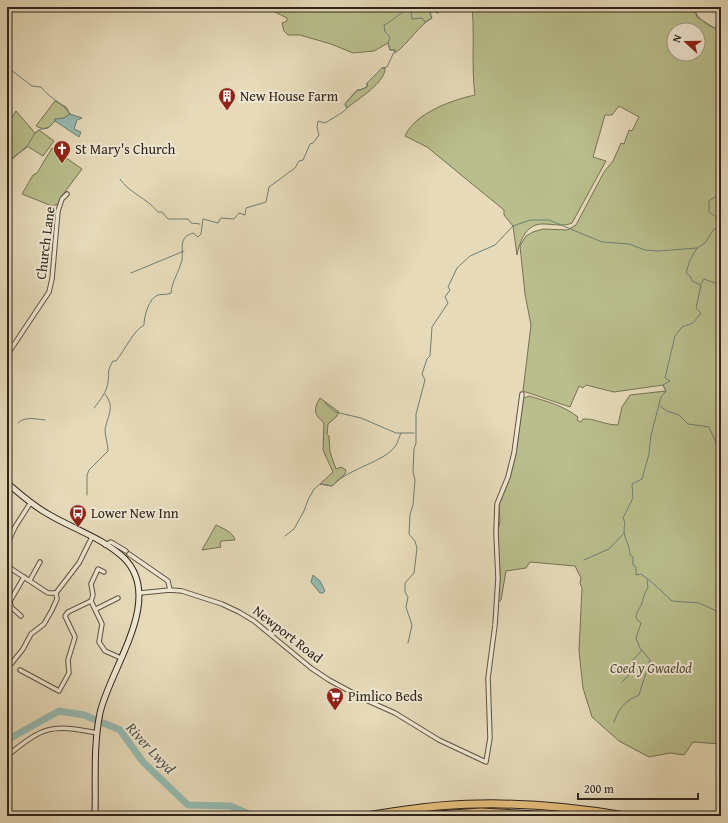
<svg xmlns="http://www.w3.org/2000/svg" width="728" height="823" font-family="'Gentium Book Plus',serif">
	<rect width="100%" height="100%" fill="#e6dab9"/>
	<filter id="stains"><feTurbulence type="fractalNoise" baseFrequency=".005" numOctaves="4"/><feColorMatrix values="0 0 0 0 .2 0 0 0 0 .09 0 0 0 0 .02 0 0 0 .5 -.17"/></filter>
	<radialGradient id="worn" r=".72"><stop offset=".6" stop-color="#630" stop-opacity="0"/><stop offset="1" stop-color="#630" stop-opacity=".3"/></radialGradient>
	<g fill="#b9be8c" stroke="#747154" fill-rule="evenodd">
		<path d="M265,7H441V10L438,13L434,11L430,13L432,18C420,24 408,44 395,53V50H390L388,43L374,51L353,53L331,44L300,35H288L284,31L282,23L287,21V18Z"/>
		<path d="M472,7H685L695,11L697,17L716,29H721V744L693,742L684,755L670,753L649,757L619,741L592,717L583,688L579,651L582,588L580,583L581,578L575,566L530,562L526,568L506,571L501,600L498,603L500,574L497,535L500,521L499,504L509,479L517,447L522,399L529,396C546,401 564,406 578,417L577,420L581,422L583,419C595,418 604,425 618,425L622,407L630,395L666,391L663,385L614,392L586,385L583,388L579,386L570,407L523,391L531,325L525,294L520,246L526,236L533,232L543,229L567,230L576,225L604,172L613,161L621,143L624,144L629,130L632,131L639,117L619,106L612,115H605L593,157L606,161L572,223C564,227 553,224 544,224C526,223 520,241 517,255L513,226L504,215V210L427,147L405,136C415,113 452,100 475,95C471,66 475,36 472,7ZM674,30H698V54H674Z"/>
		<path d="M382,68H385C386,82 358,99 347,108L345,104L357,90H360L367,87V83Z"/>
		<path d="M55,101L66,107L70,114L64,118L55,119V121C49,128 45,131 36,126Z"/>
		<path d="M16,111L35,133L39,130L54,141L43,156L27,146L9,162L7,161V125Z"/>
		<path d="M52,148L82,169L61,197L58,204L52,206L22,194L33,175L37,173Z"/>
		<path d="M320,398L339,412L336,417L328,424L327,434L329,436L330,452L336,469L341,467L346,470L345,474L332,486L320,484L333,472L323,450L324,423C314,414 313,410 320,398Z"/>
		<path d="M216,525C224,529 233,532 235,540L221,541L220,544L221,547L202,550Z"/>
	</g>
	<g fill="#96bab1" stroke="#6d7e75">
		<path d="M70,114L82,118L77,120L74,129L81,132L79,137L55,121V119L64,118Z"/>
		<path d="M313,575L320,581L325,591L323,593H320L311,582Z"/>
	</g>
	<g fill="none" stroke-linecap="round" stroke-linejoin="round">
		<g stroke="#6d7e75" stroke-width="1">
			<path d="M685,7L695,11C699,20 711,29 721,29"/>
			<path d="M7,67L32,86L41,87C49,98 63,103 70,114"/>
			<path d="M12,158L26,148L35,133L41,129L48,128L55,121"/>
			<path d="M120,179C129,193 147,198 158,212H162L168,219H188L191,223L200,224"/>
			<path d="M721,193L709,201V212L719,219L721,226"/>
			<path d="M721,228L714,229L705,243L697,248L690,260L686,273L690,276L692,281L701,285L696,308L701,313L693,323L682,327L675,336L665,378L670,381L663,385L666,391L661,397L651,435L649,454L642,479L632,484L633,498L623,518C626,523 624,526 624,532C625,540 630,546 630,555L633,557V565L636,567V575L641,574C653,582 663,593 672,601L699,603L721,613"/>
			<path d="M131,273L184,251"/>
			<path d="M701,284L704,279L721,285"/>
			<path d="M719,284L721,291"/>
			<path d="M325,403L335,412L361,418L396,433H414"/>
			<path d="M660,406L667,411L679,415L688,424L709,427L717,445"/>
			<path d="M94,408C100,400 107,392 108,382C110,370 106,373 113,361H116C125,350 133,331 144,325C144,316 149,298 158,295C162,294 167,295 171,293C172,281 179,272 182,260C183,254 181,246 183,241C185,236 188,235 193,233L198,237L201,234L203,219L218,223L221,218L234,219L239,213L245,215L246,208L266,202L269,187L295,168L299,161L303,160L310,144L313,143L319,135L317,127L318,121L325,123L343,112L347,108L345,104L357,90H360L367,87V83L382,68L387,67L395,50H390L388,43L390,37L385,32L384,25C393,21 397,14 408,10L411,12L412,19L422,18L425,22L432,18L430,13L434,11L438,13L441,10V7"/>
			<path d="M18,423C25,416 36,419 45,420"/>
			<path d="M87,495V475L89,470L108,451C108,444 105,436 105,430C107,416 116,408 105,394"/>
			<path d="M285,536L294,529L304,511L308,500L314,489L320,484L332,486C348,468 386,462 396,445C398,442 399,437 401,433"/>
			<path d="M584,560L609,549L624,533"/>
			<path d="M721,613L718,623L721,626"/>
			<path d="M408,643L412,625L406,607L408,597L405,592V583L414,573L417,548L415,541L409,534L410,514L413,505L415,480L413,472L414,449L416,443V414L425,380L422,374L427,359L430,356L432,327L448,303L445,297L450,290L448,287L457,268L470,256L495,245L513,226L530,220H549L602,242L629,244L645,250L658,251L697,248"/>
			<path d="M622,682L628,676L632,661L642,650"/>
			<path d="M614,722C619,708 625,701 639,695L650,660L640,648L636,638L641,623L636,618C636,611 640,609 642,603C644,597 644,593 648,588L647,580"/>
		</g>
		<path stroke="#96bab1" stroke-width="7" d="M7,740L59,711L84,715L120,730L143,762L188,805L230,806L254,816"/>
		<g stroke="#5d5243" stroke-width="5.5">
			<g id="street">
				<path d="M7,355L49,292L52,279L58,211L62,199L67,194"/>
				<path d="M7,545L15,527L31,502"/>
				<path d="M105,545L111,542L126,551"/>
				<path d="M129,554L168,581L170,590"/>
				<path d="M7,566L48,593H56"/>
				<path d="M30,580L40,562"/>
				<path d="M140,593L170,590L182,591L222,604L239,612L254,621L311,668L329,680L368,701L395,713L439,740L486,762L490,738L488,678L495,625L498,578L496,533L497,504L508,477L514,453L522,394"/>
				<path d="M91,601L102,624L99,642L105,651L121,658"/>
				<path d="M91,601L93,595L91,584L98,569L104,572"/>
				<path d="M96,609L118,598"/>
				<path d="M21,616L11,607L10,601L24,577"/>
				<path d="M7,669L23,649L31,634L44,624L52,610L57,599L56,593L79,563L92,537"/>
				<path d="M20,670L59,691L69,673L68,660L75,637L65,616L68,612L91,601"/>
				<path d="M7,756C44,726 50,724 97,733"/>
			</g>
		</g>
		<g stroke="#2f241c" stroke-width="7">
			<path id="secondary" d="M7,483C20,494 33,506 48,514C73,529 103,538 124,558C165,599 110,668 100,713C93,747 96,782 95,816"/>
		</g>
		<g stroke="#2f241c" stroke-width="9">
			<g id="highway">
				<path d="M367,816C404,810 442,804 479,804C528,803 578,808 625,816"/>
				<path d="M422,816L481,812L553,816"/>
			</g>
		</g>
		<use href="#street" stroke="#efe7d2" stroke-width="3.5"/>
		<use href="#secondary" stroke="#efe7d2" stroke-width="5"/>
		<use href="#highway" stroke="#e3bd7c" stroke-width="7"/>
	</g>
	<defs>
		<g id="building-pin" transform="scale(0.9)"><path d="M0 17L-7.5 6A9.5 9.5 0 1 1 7.5 6Z" fill="#8f2418" stroke="#efe7d2"/><path d="M-4-6H4V6H1V3H-1V6H-4ZM-2.5-4.3h1.7v1.8h-1.7ZM.8-4.3h1.7v1.8H.8ZM-2.5-1h1.7V.8h-1.7ZM.8-1h1.7V.8H.8Z" fill="#fff"/></g>
		<g id="church-pin" transform="scale(0.9)"><path d="M0 17L-7.5 6A9.5 9.5 0 1 1 7.5 6Z" fill="#8f2418" stroke="#efe7d2"/><path d="M-1.2-6h2.4v3.5h3.3v2.4h-3.3V6h-2.4V-.1h-3.3v-2.4h3.3Z" fill="#fff"/></g>
		<g id="bus-pin" transform="scale(0.9)"><path d="M0 17L-7.5 6A9.5 9.5 0 1 1 7.5 6Z" fill="#8f2418" stroke="#efe7d2"/><path d="M-5-6H5V4H4V6H2V4H-2V6H-4V4H-5ZM-3.5-4V0h7V-4ZM-3.5 1.2v1.5H-2V1.2ZM2 1.2v1.5H3.5V1.2Z" fill="#fff"/></g>
		<g id="supermarket-pin" transform="scale(0.9)"><path d="M0 17L-7.5 6A9.5 9.5 0 1 1 7.5 6Z" fill="#8f2418" stroke="#efe7d2"/><path d="M-6-5.5h2.5l.6 2H6L4.5 2H-2.5L-4.4-4H-6ZM-1.5 3.2a1.3 1.3 0 1 0 .1 0ZM3 3.2a1.3 1.3 0 1 0 .1 0Z" fill="#fff"/></g>
	</defs>
	<g fill-rule="evenodd">
		<use href="#building-pin" x="227" y="96"/>
		<use href="#church-pin" x="62" y="149"/>
		<use href="#bus-pin" x="78" y="513"/>
		<use href="#supermarket-pin" x="335" y="696"/>
	</g>
	<g text-anchor="middle" dominant-baseline="central" stroke-width="4" stroke-linejoin="round" paint-order="stroke">
		<g font-size="14" fill="#2f241c" stroke="#efe7d2" text-anchor="start">
			<text x="240" y="96">New House Farm</text>
			<text x="75" y="149">St Mary's Church</text>
			<text x="91" y="513">Lower New Inn</text>
			<text x="348" y="696">Pimlico Beds</text>
		</g>
		<g font-size="14" fill="#2f241c" stroke="#efe7d2">
			<text transform="translate(45 243) rotate(-83)">Church Lane</text>
			<text transform="translate(288 634) rotate(38)">Newport Road</text>
		</g>
		<g font-size="14" font-style="italic" fill="#524a38" stroke="#efe7d2">
			<text x="651" y="668">Coed y Gwaelod</text>
		</g>
		<g font-size="15" font-style="italic" fill="#4e5149" stroke="#efe7d2">
			<text transform="translate(151 748) rotate(47)">River Lwyd</text>
		</g>
	</g>
	<rect width="728" height="823" fill="none" stroke="#e6dab9" stroke-width="24"/>
	<rect x="8" y="8" width="712" height="807" fill="none" stroke="#2f241c" stroke-width="2"/>
	<rect x="12" y="12" width="704" height="799" fill="none" stroke="#2f241c"/>
	<g transform="translate(686 42) rotate(291)"><circle r="19" fill="#efe7d2" stroke="#a29989"/>
	<path d="M0-3L7 15L0 10L-7 15Z" fill="#8f2418"/>
	<text y="-6" font-size="11" font-weight="bold" text-anchor="middle" fill="#2f241c">N</text>
	</g>
	<path d="M578 793v6h120v-6" fill="none" stroke="#2f241c" stroke-width="2"/>
	<text x="584" y="793" font-size="12" fill="#2f241c" stroke="#efe7d2" stroke-width="3" paint-order="stroke">200 m</text>
	<rect width="100%" height="100%" filter="url(#stains)"/>
	<rect width="100%" height="100%" fill="url(#worn)"/>
</svg>
